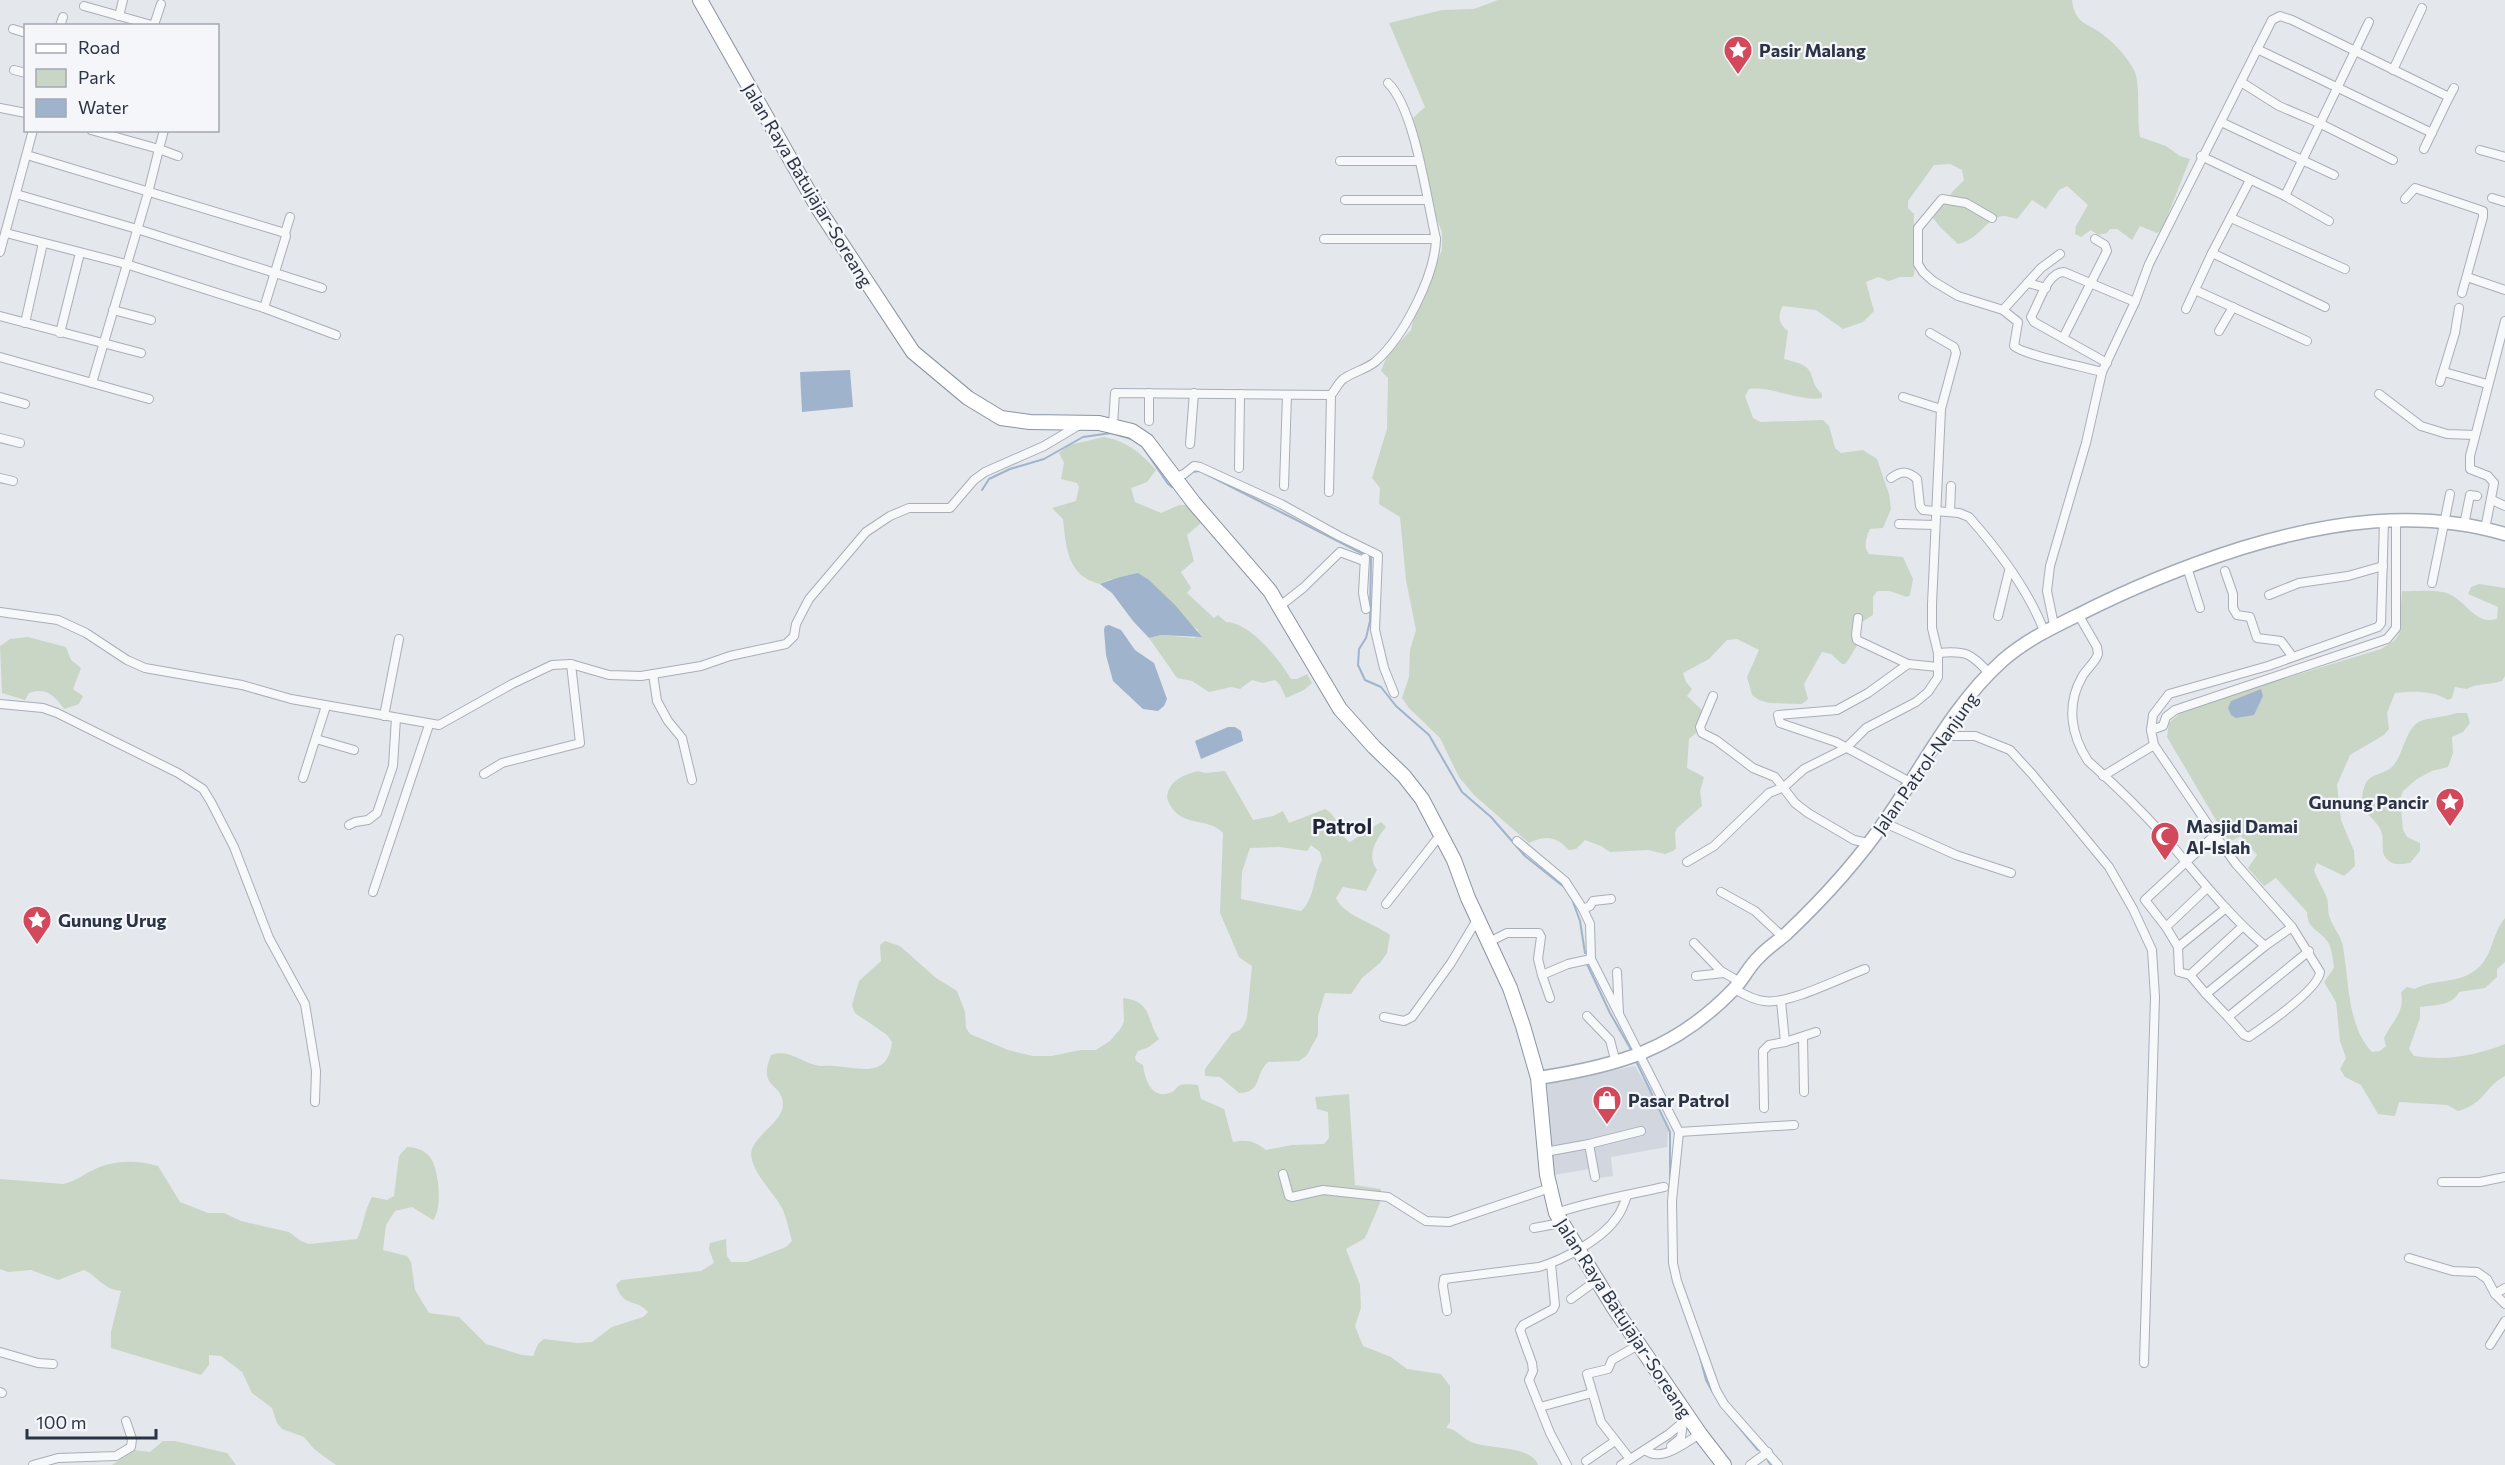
<svg xmlns="http://www.w3.org/2000/svg" width="2505" height="1465" font-family="Commissioner,sans-serif">
	<rect width="100%" height="100%" fill="#e4e7ec"/>
	<path fill="#d2d6de" d="M1635,1066L1650,1092L1668,1131L1667,1147L1611,1157L1613,1176L1598,1178L1596,1168L1553,1175L1547,1084Z"/>
	<g fill="#c9d6c5" fill-rule="evenodd">
		<path d="M1498,0H2072C2075,23 2085,22 2101,33C2113,42 2128,57 2135,72C2140,84 2137,120 2140,137L2166,146L2180,156L2190,159L2162,230L2157,233L2140,226L2132,240L2117,229H2110L2107,233L2098,235L2091,230L2081,237L2075,234L2076,226L2088,205L2067,186L2059,190L2046,209L2032,200L2017,219C2013,218 2007,216 2003,216C1986,218 1980,239 1958,244L1940,227L1933,218L1954,190L1964,180L1962,170L1950,164L1934,165L1908,201V208L1914,214C1913,226 1917,271 1913,277H1900L1889,281L1878,277L1866,282L1874,311L1863,322L1843,329L1816,310L1783,306C1777,316 1779,324 1788,331L1784,359C1793,362 1806,363 1810,372C1815,382 1812,384 1822,394V398C1802,402 1771,386 1749,389L1745,396L1753,418L1760,422L1823,420L1829,426L1835,448L1841,453L1863,450L1877,459L1889,494L1891,509L1883,528L1870,529C1866,537 1863,548 1869,554L1903,557L1913,579L1910,595L1907,597L1890,591H1877L1873,597V615L1852,628L1851,637L1857,646C1852,652 1850,659 1845,664H1842L1831,654L1822,652L1804,684L1808,699L1802,704L1769,703L1759,700L1752,695L1747,677L1759,650L1737,639L1727,640L1709,659L1683,673L1686,682L1692,689L1687,696L1703,711L1696,733L1689,739L1687,768L1704,777L1700,791L1702,806L1677,828L1675,833L1676,848L1673,851L1665,854L1648,850L1610,852L1601,846L1585,840L1576,849L1569,850C1556,836 1546,835 1529,843L1474,795L1459,777L1440,738L1409,708L1402,698L1409,677L1410,650L1416,630L1406,580L1400,517L1379,504L1380,488L1372,478L1387,429L1388,378L1381,371L1387,356L1411,330L1414,317L1442,250V232L1429,200L1422,152L1413,118L1425,107L1389,23L1442,10L1474,9Z"/>
		<path d="M1104,437C1128,442 1140,452 1156,470L1147,482L1131,488L1135,502L1161,513L1179,505H1188L1201,523L1187,535L1194,561L1181,572L1191,588L1187,593L1214,618L1218,615L1226,622C1251,623 1279,659 1291,679H1297L1307,674L1312,683L1304,690L1286,698L1280,685L1275,680L1263,683L1252,680L1240,689L1231,687L1209,692L1192,681L1177,678L1149,638L1161,635L1195,638L1198,630L1188,623L1183,614L1127,575L1119,580L1110,579L1100,584C1067,576 1066,547 1063,519L1052,508L1076,501L1079,487L1077,483L1061,479L1064,463L1059,453L1069,445Z"/>
		<path d="M2479,584L2505,588V676L2502,681C2491,685 2476,683 2467,689L2455,687L2452,698L2448,700C2432,690 2413,691 2395,693L2387,713L2389,729L2384,735L2350,755L2337,785L2341,820L2354,851L2355,866L2344,876L2317,863L2314,870C2317,880 2324,889 2327,899C2329,905 2327,912 2330,918C2333,928 2341,935 2343,947C2349,980 2347,1026 2372,1052L2380,1051L2386,1046L2384,1038C2392,1021 2405,1013 2401,992L2407,987L2415,989C2433,978 2460,985 2478,968C2493,955 2492,933 2505,918V962L2497,969V977L2485,988L2459,992C2452,1006 2435,1005 2420,1007V1018L2409,1049L2414,1056C2447,1061 2474,1056 2505,1044V1076C2483,1088 2486,1103 2458,1111L2447,1105L2399,1102L2395,1116L2378,1114L2361,1085L2345,1077L2340,1069L2346,1058L2340,1041L2336,1002L2324,982L2334,968C2333,960 2332,951 2329,944C2322,930 2307,931 2307,912L2276,878L2264,886L2248,868L2257,855L2241,836L2229,842L2167,737L2169,723L2185,709L2381,649L2394,641L2399,634L2402,591C2417,592 2440,588 2453,596C2468,605 2477,625 2497,619L2498,607L2468,594L2471,587Z"/>
		<path d="M28,637L66,647L71,660L81,668L73,689L83,696L79,704L64,709C55,696 46,687 29,693L25,700L2,693L0,646L10,639Z"/>
		<path d="M2456,713H2467L2470,723L2463,732L2452,737L2453,753L2448,767L2432,771L2417,779L2403,791L2400,799L2403,830L2407,837L2420,843V851L2410,863C2403,864 2393,866 2388,860C2380,854 2384,843 2382,834C2378,816 2354,814 2365,785C2368,775 2383,774 2391,768C2403,757 2404,734 2416,724C2424,717 2444,718 2456,713Z"/>
		<path d="M1198,771L1205,773L1225,771L1253,820L1273,816L1283,811L1289,823L1325,809C1340,817 1337,834 1350,842L1381,822L1386,827C1376,839 1366,856 1377,870L1366,891L1343,887L1336,898C1344,916 1374,923 1390,935L1387,953L1380,963L1362,978L1351,994L1325,993L1318,1016V1035L1307,1055L1299,1061L1268,1062C1254,1075 1263,1092 1239,1093L1220,1077L1205,1076V1069L1232,1033C1241,1031 1244,1027 1247,1017L1252,966L1239,957L1220,913L1223,833C1206,815 1178,830 1167,798C1168,781 1183,775 1198,771ZM1311,845L1320,852L1322,860C1313,876 1315,899 1301,911L1241,899L1242,872L1250,848L1280,847L1307,851Z"/>
		<path d="M885,941L900,946L936,978L957,991L965,1012L966,1028L970,1034L1008,1050L1033,1056H1051L1081,1050H1096L1110,1041L1121,1028L1124,1021L1123,998C1153,1001 1146,1021 1159,1039L1149,1047L1138,1051L1135,1057L1136,1061L1143,1065C1145,1080 1152,1101 1172,1092C1175,1091 1176,1087 1179,1086C1184,1083 1192,1085 1198,1085L1201,1099L1224,1109L1233,1142C1247,1139 1255,1141 1266,1150L1292,1145L1324,1144L1329,1138L1328,1112L1317,1109L1315,1097L1349,1094L1355,1185L1381,1189L1380,1203L1365,1238L1346,1249L1360,1285L1361,1308L1355,1326L1363,1346L1391,1357L1407,1369L1441,1374L1450,1386V1422L1446,1428C1458,1429 1463,1440 1474,1443C1491,1449 1532,1446 1538,1465H336L314,1449L304,1437L282,1429L277,1423L272,1408L252,1393L242,1372L221,1356L209,1355V1365L201,1375L111,1348V1332L121,1291C102,1289 98,1276 84,1270L58,1280L31,1270L8,1272L0,1269V1179L63,1184C73,1182 80,1177 89,1172C110,1160 135,1159 158,1166L180,1202L208,1213H224L241,1221L289,1232L301,1241L309,1244L357,1239C364,1225 364,1211 372,1197L387,1200L394,1196L399,1156L407,1147C415,1147 424,1150 429,1156C439,1166 443,1210 433,1220L412,1207L395,1211L386,1225L383,1250L407,1256L411,1262L415,1290L429,1313L459,1317L486,1344L522,1355L533,1356L538,1344L544,1339L577,1343L592,1342L612,1327L643,1317L648,1312C636,1298 623,1308 616,1285L621,1280L701,1271L714,1263L709,1249L710,1243L726,1239L727,1256L731,1262H747L786,1247L792,1241C789,1231 787,1220 783,1210C776,1194 746,1168 752,1149C757,1134 783,1121 783,1104C782,1082 757,1089 771,1055C787,1049 800,1061 815,1065C821,1067 827,1065 834,1066C858,1067 888,1080 892,1042L887,1035L855,1013L852,1005L859,981L881,961L880,945Z"/>
		<path d="M163,1441H175L227,1453L236,1465H112L134,1450L150,1452Z"/>
	</g>
	<g fill="#9fb4cc">
		<path d="M850,370L853,407L802,412L800,372Z"/>
		<path d="M1138,573L1149,580L1175,605L1202,637L1161,635L1149,638L1133,621L1112,593L1100,584C1112,579 1124,576 1138,573Z"/>
		<path d="M1109,625L1121,630L1135,650L1154,663L1167,699L1164,706L1158,711L1143,709L1113,681L1106,655L1104,630L1105,626Z"/>
		<path d="M2261,689L2263,696L2254,715L2236,718L2231,715L2228,708L2231,701Z"/>
		<path d="M1228,727H1235L1241,731L1243,741L1201,759L1195,741Z"/>
	</g>
	<g fill="none" stroke-linecap="round" stroke-linejoin="round">
		<g stroke="#9fb4cc" stroke-width="2">
			<path d="M1140,443L1168,484L1172,487L1174,485"/>
			<path d="M1192,472L1200,471L1371,558L1370,621L1366,638L1359,649L1358,665L1365,680L1381,687L1396,706L1429,735L1462,792L1491,817L1525,856L1564,887L1572,899L1580,921L1585,953"/>
			<path d="M982,490L989,479L1010,469L1044,459L1083,437L1111,433L1135,440"/>
			<path d="M1587,964L1610,1013L1633,1053"/>
			<path d="M1636,1061L1670,1132V1185"/>
			<path d="M1669,1224L1670,1263"/>
			<path d="M1700,1357L1706,1380L1712,1391"/>
			<path d="M1727,1413L1758,1450"/>
			<path d="M1768,1461L1771,1465"/>
		</g>
		<g stroke="#a9aeb7" stroke-width="10">
			<g id="street">
				<path d="M84,6L155,26"/>
				<path d="M119,16L123,0"/>
				<path d="M154,25L161,4"/>
				<path d="M60,26L63,17"/>
				<path d="M13,29L26,33"/>
				<path d="M2257,49L2432,133"/>
				<path d="M14,70L26,73"/>
				<path d="M2393,70L2422,8"/>
				<path d="M2241,82L2279,106L2319,123L2393,160"/>
				<path d="M2449,97L2454,88"/>
				<path d="M0,108L26,113"/>
				<path d="M2221,122L2334,175"/>
				<path d="M91,130L159,149L148,193L92,383"/>
				<path d="M164,130L159,149L178,156"/>
				<path d="M2480,150L2505,157"/>
				<path d="M27,155L285,233L286,236L264,308"/>
				<path d="M2201,156L2285,196L2329,221"/>
				<path d="M1340,161H1418"/>
				<path d="M16,194L137,229L322,288"/>
				<path d="M2285,196L2369,22"/>
				<path d="M2492,198L2505,202"/>
				<path d="M2405,199L2415,188L2483,211V217L2462,293"/>
				<path d="M1345,200H1427"/>
				<path d="M1992,218L1966,203L1942,199L1918,228V264L1923,272L1933,281L1958,296L2003,310"/>
				<path d="M2231,218L2345,269"/>
				<path d="M6,233L126,264L264,308L336,335"/>
				<path d="M285,233L290,217"/>
				<path d="M1324,239H1436"/>
				<path d="M0,252L33,130"/>
				<path d="M2212,253L2325,307"/>
				<path d="M2060,254L2041,268L2003,310L2018,322L2014,346C2023,355 2085,367 2102,372"/>
				<path d="M2467,277L2505,290"/>
				<path d="M2028,283L2046,288"/>
				<path d="M2195,290L2307,341"/>
				<path d="M2186,309L2212,253L2250,180"/>
				<path d="M113,310L151,320"/>
				<path d="M0,316L141,353"/>
				<path d="M25,323L43,243"/>
				<path d="M2219,331L2233,307"/>
				<path d="M60,333L80,253"/>
				<path d="M2063,338L2107,251L2105,245L2095,239"/>
				<path d="M0,357L149,399"/>
				<path d="M2107,363L2034,322L2031,317L2033,313C2040,300 2048,272 2064,272L2135,302"/>
				<path d="M2444,372L2487,384"/>
				<path d="M2440,382L2455,333L2459,308"/>
				<path d="M2379,394L2421,426L2447,434L2475,435"/>
				<path d="M0,397L25,404"/>
				<path d="M1903,397L1941,409"/>
				<path d="M1149,421V393"/>
				<path d="M1113,425L1115,393L1331,395C1335,390 1338,384 1342,380C1352,372 1365,370 1375,362C1403,338 1435,276 1436,239C1427,201 1415,109 1388,83"/>
				<path d="M0,438L20,443"/>
				<path d="M1190,444L1194,393"/>
				<path d="M1239,468L1240,394"/>
				<path d="M1175,477L1184,474L1194,466L1200,467L1281,504L1339,536L1378,555L1375,630L1384,668L1394,693"/>
				<path d="M0,478L13,481"/>
				<path d="M1891,478C1901,471 1907,470 1917,479L1920,506L1923,510L1959,513L1969,517C1999,551 2028,589 2044,631"/>
				<path d="M1284,486L1287,395"/>
				<path d="M1329,492L1331,395"/>
				<path d="M2492,500L2505,506"/>
				<path d="M1950,512L1951,486"/>
				<path d="M1899,524L1935,525"/>
				<path d="M2464,525L2470,495L2477,496"/>
				<path d="M2485,529L2494,483L2488,476L2470,469V456L2505,321"/>
				<path d="M1365,558L1363,593L1366,609"/>
				<path d="M2187,567L2200,608"/>
				<path d="M2225,571L2233,594V608L2237,615L2250,617L2257,638L2281,641L2292,656"/>
				<path d="M2432,583L2450,494"/>
				<path d="M2269,595L2299,583L2348,576L2383,566"/>
				<path d="M1280,606L1303,588L1340,552L1364,561"/>
				<path d="M0,612L58,620L86,633L127,660L145,668L242,685L291,699L439,725L512,684L552,665L571,664L609,675L641,676L701,666L730,656L786,644L794,636L796,624L809,599L866,532L890,516L909,508H950L974,480L985,472L1044,446L1081,424"/>
				<path d="M2078,614L2097,647L2098,654C2095,663 2087,668 2082,677C2066,705 2071,735 2088,761C2114,784 2140,809 2163,835C2196,873 2226,913 2265,946L2206,994L2190,975L2179,972L2178,947L2166,927L2207,888"/>
				<path d="M1998,616L2009,571"/>
				<path d="M1858,618L1856,635L1857,640L1908,664"/>
				<path d="M2054,625L2047,591L2050,566L2086,443L2102,372L2135,302L2149,264L2272,20L2280,16L2292,20L2449,97L2424,149"/>
				<path d="M1938,653C1965,650 1971,653 1989,673"/>
				<path d="M653,674L657,701L668,721L682,738L692,780"/>
				<path d="M1713,696L1700,727L1702,733L1716,740L1753,768L1775,777L1795,803L1808,813L1854,840L1868,843"/>
				<path d="M0,704L43,708L57,713L178,773L203,789L211,802L234,847L269,938L305,1004L316,1071L315,1102"/>
				<path d="M384,716L399,639"/>
				<path d="M2151,730L2163,726L2166,717L2175,710L2387,639L2396,628V521"/>
				<path d="M1939,736H1975L2010,750L2032,774L2109,867L2133,909L2152,950L2155,997L2144,1363"/>
				<path d="M316,739L354,750"/>
				<path d="M484,774L502,763L580,743L571,664"/>
				<path d="M2103,776L2154,745"/>
				<path d="M303,778L326,706"/>
				<path d="M1910,782L1836,742L1780,723L1778,715L1837,710L1868,693L1908,664L1938,667"/>
				<path d="M1885,823L1956,855L2011,873"/>
				<path d="M349,825L355,822L368,820L377,813L393,766L396,718"/>
				<path d="M2215,835L2154,745L2151,730L2153,715L2169,694L2268,666L2378,627L2381,623L2384,521"/>
				<path d="M1517,841L1565,881L1583,909L1590,924L1591,959L1679,1132L1672,1201L1673,1263L1677,1281L1716,1390L1724,1404L1778,1465"/>
				<path d="M1687,862L1714,846L1769,793L1784,787L1804,769L1846,748L1866,728L1916,702L1928,692L1938,677V653L1932,628V604L1941,409L1956,353L1954,347L1930,333"/>
				<path d="M373,892L429,725"/>
				<path d="M1721,892L1755,911L1783,937"/>
				<path d="M1386,904L1441,834"/>
				<path d="M1583,909L1590,906L1593,901L1611,899"/>
				<path d="M2166,927L2145,900L2215,835L2236,864L2292,927L2320,972C2319,989 2265,1026 2249,1037L2244,1035L2228,1017"/>
				<path d="M1489,942L1507,933H1539L1541,937L1538,959L1542,975"/>
				<path d="M1694,943L1721,971L1740,982"/>
				<path d="M2265,946L2292,927"/>
				<path d="M2178,947L2226,908"/>
				<path d="M1617,972L1619,1013"/>
				<path d="M2190,975L2242,927"/>
				<path d="M1696,976L1724,973"/>
				<path d="M1734,989C1744,994 1753,1000 1764,1001C1788,1005 1840,978 1865,969"/>
				<path d="M2206,994L2228,1017L2309,951"/>
				<path d="M1550,998L1542,975L1568,964L1591,959"/>
				<path d="M1587,1016L1610,1040L1616,1063"/>
				<path d="M1384,1017L1404,1021L1412,1017L1451,963L1478,918"/>
				<path d="M1803,1037L1804,1092"/>
				<path d="M1785,1042L1816,1032"/>
				<path d="M1764,1108L1763,1051L1769,1045L1785,1042L1781,1001"/>
				<path d="M1679,1132L1794,1125"/>
				<path d="M1589,1144L1595,1177"/>
				<path d="M1545,1152L1589,1144L1641,1131"/>
				<path d="M1283,1174L1289,1196L1292,1197L1323,1190L1388,1197L1426,1221L1449,1222L1550,1188"/>
				<path d="M2442,1182H2480L2505,1177"/>
				<path d="M1556,1213C1592,1201 1628,1195 1664,1187"/>
				<path d="M1534,1228L1561,1223"/>
				<path d="M2409,1258L2453,1271L2477,1272L2487,1279L2495,1294"/>
				<path d="M1551,1264L1555,1305L1553,1309L1523,1325L1520,1330L1532,1363L1533,1371L1529,1380L1550,1433L1567,1465"/>
				<path d="M2505,1288L2495,1294L2505,1304"/>
				<path d="M1571,1299L1597,1280"/>
				<path d="M1447,1311L1443,1286L1444,1279L1539,1267C1563,1260 1603,1239 1617,1217C1622,1211 1624,1203 1627,1196"/>
				<path d="M2490,1345L2505,1321"/>
				<path d="M0,1352L38,1363L53,1364"/>
				<path d="M0,1392L2,1393"/>
				<path d="M1540,1407L1592,1393"/>
				<path d="M1671,1446L1681,1438L1683,1422"/>
				<path d="M1645,1450C1662,1463 1684,1443 1700,1434"/>
				<path d="M1630,1459L1601,1422L1587,1374L1608,1369L1612,1360L1640,1344"/>
				<path d="M1586,1461L1615,1441"/>
				<path d="M33,1465L58,1458L116,1456L131,1447L132,1439L126,1421"/>
				<path d="M1621,1465L1669,1434L1689,1417"/>
				<path d="M1750,1465L1768,1452"/>
			</g>
		</g>
		<g stroke="#a3abb8" stroke-width="15">
			<path id="primary" d="M1538,1078C1618,1066 1675,1050 1733,990C1743,980 1749,966 1759,957C1767,948 1777,942 1786,934C1824,898 1858,861 1887,818C1924,765 1953,705 2002,661C2025,641 2051,628 2078,615C2131,588 2185,566 2242,548C2327,522 2418,508 2505,534"/>
		</g>
		<g stroke="#8b94a3" stroke-width="16">
			<path id="highway" d="M700,0L818,208L913,352L968,398L1001,418L1030,422L1099,423L1132,431L1147,441L1194,503L1270,591L1340,709L1374,747L1404,776L1422,799L1454,860L1468,898L1510,988L1523,1026L1538,1078L1547,1175L1556,1213L1614,1308L1700,1434L1724,1465"/>
		</g>
		<use href="#street" stroke="#f7f8fa" stroke-width="8"/>
		<use href="#primary" stroke="#fff" stroke-width="12"/>
		<use href="#highway" stroke="#fff" stroke-width="14"/>
	</g>
	<defs>
		<g id="sight-pin" transform="scale(1.5)"><path d="M0 17L-7.5 6A9.5 9.5 0 1 1 7.5 6Z" fill="#d1495b" stroke="#f4f6f9"/><path d="M0-6L1.8-2.2L6-1.7L2.9 1.2L3.7 5.4L0 3.3L-3.7 5.4L-2.9 1.2L-6-1.7L-1.8-2.2Z" fill="#fff"/></g>
		<g id="mosque-pin" transform="scale(1.5)"><path d="M0 17L-7.5 6A9.5 9.5 0 1 1 7.5 6Z" fill="#d1495b" stroke="#f4f6f9"/><path d="M3.5-4.9A6 6 0 1 0 3.5 4.9A5 5 0 1 1 3.5-4.9Z" fill="#fff"/></g>
		<g id="shop-pin" transform="scale(1.5)"><path d="M0 17L-7.5 6A9.5 9.5 0 1 1 7.5 6Z" fill="#d1495b" stroke="#f4f6f9"/><path d="M-5-2.5h2.3a2.7 3.5 0 0 1 5.4 0H5L5.5 6h-11ZM-1.5-2.5h3a1.5 2.3 0 0 0-3 0Z" fill="#fff"/></g>
	</defs>
	<g fill-rule="evenodd">
		<use href="#sight-pin" x="1738" y="50"/>
		<use href="#sight-pin" x="2450" y="802"/>
		<use href="#mosque-pin" x="2165" y="836"/>
		<use href="#sight-pin" x="37" y="920"/>
		<use href="#shop-pin" x="1607" y="1100"/>
	</g>
	<g text-anchor="middle" dominant-baseline="central" stroke-width="4.5" stroke-linejoin="round" paint-order="stroke">
		<g font-size="18" font-weight="bold" fill="#2b3445" stroke="#f4f6f9" text-anchor="start">
			<text x="1759" y="50">Pasir Malang</text>
			<text x="2429" y="802" text-anchor="end">Gunung Pancir</text>
			<text x="2186" y="826">Masjid Damai<tspan x="2186" dy="21">Al-Islah</tspan></text>
			<text x="58" y="920">Gunung Urug</text>
			<text x="1628" y="1100">Pasar Patrol</text>
		</g>
		<g font-size="18" fill="#2b3445" stroke="#f4f6f9">
			<text transform="translate(808 185) rotate(59)">Jalan Raya Batujajar-Soreang</text>
			<text transform="translate(1925 763) rotate(-55)">Jalan Patrol-Nanjung</text>
			<text transform="translate(1624 1318) rotate(57)">Jalan Raya Batujajar-Soreang</text>
		</g>
		<g font-size="21" font-weight="bold" fill="#1d2536" stroke="#f4f6f9">
			<text x="1342" y="825">Patrol</text>
		</g>
	</g>
	<rect x="24" y="24" width="195" height="108" fill="#f4f6f9" stroke="#a4a8b1" stroke-width="1.5"/>
	<rect x="36" y="44" width="30" height="9" fill="#ffffff" stroke="#a4a8b1" stroke-width="1.5"/>
	<text x="78" y="54" font-size="18" fill="#2b3445">Road</text>
	<rect x="36" y="69" width="30" height="18" fill="#c9d6c5" stroke="#a4a8b1" stroke-width="1.5"/>
	<text x="78" y="84" font-size="18" fill="#2b3445">Park</text>
	<rect x="36" y="99" width="30" height="18" fill="#9fb4cc" stroke="#a4a8b1" stroke-width="1.5"/>
	<text x="78" y="114" font-size="18" fill="#2b3445">Water</text>
	<path d="M27 1429v9h129v-9" fill="none" stroke="#2b3445" stroke-width="3"/>
	<text x="36" y="1429" font-size="18" fill="#2b3445" stroke="#f4f6f9" stroke-width="4.5" paint-order="stroke">100 m</text>
</svg>
